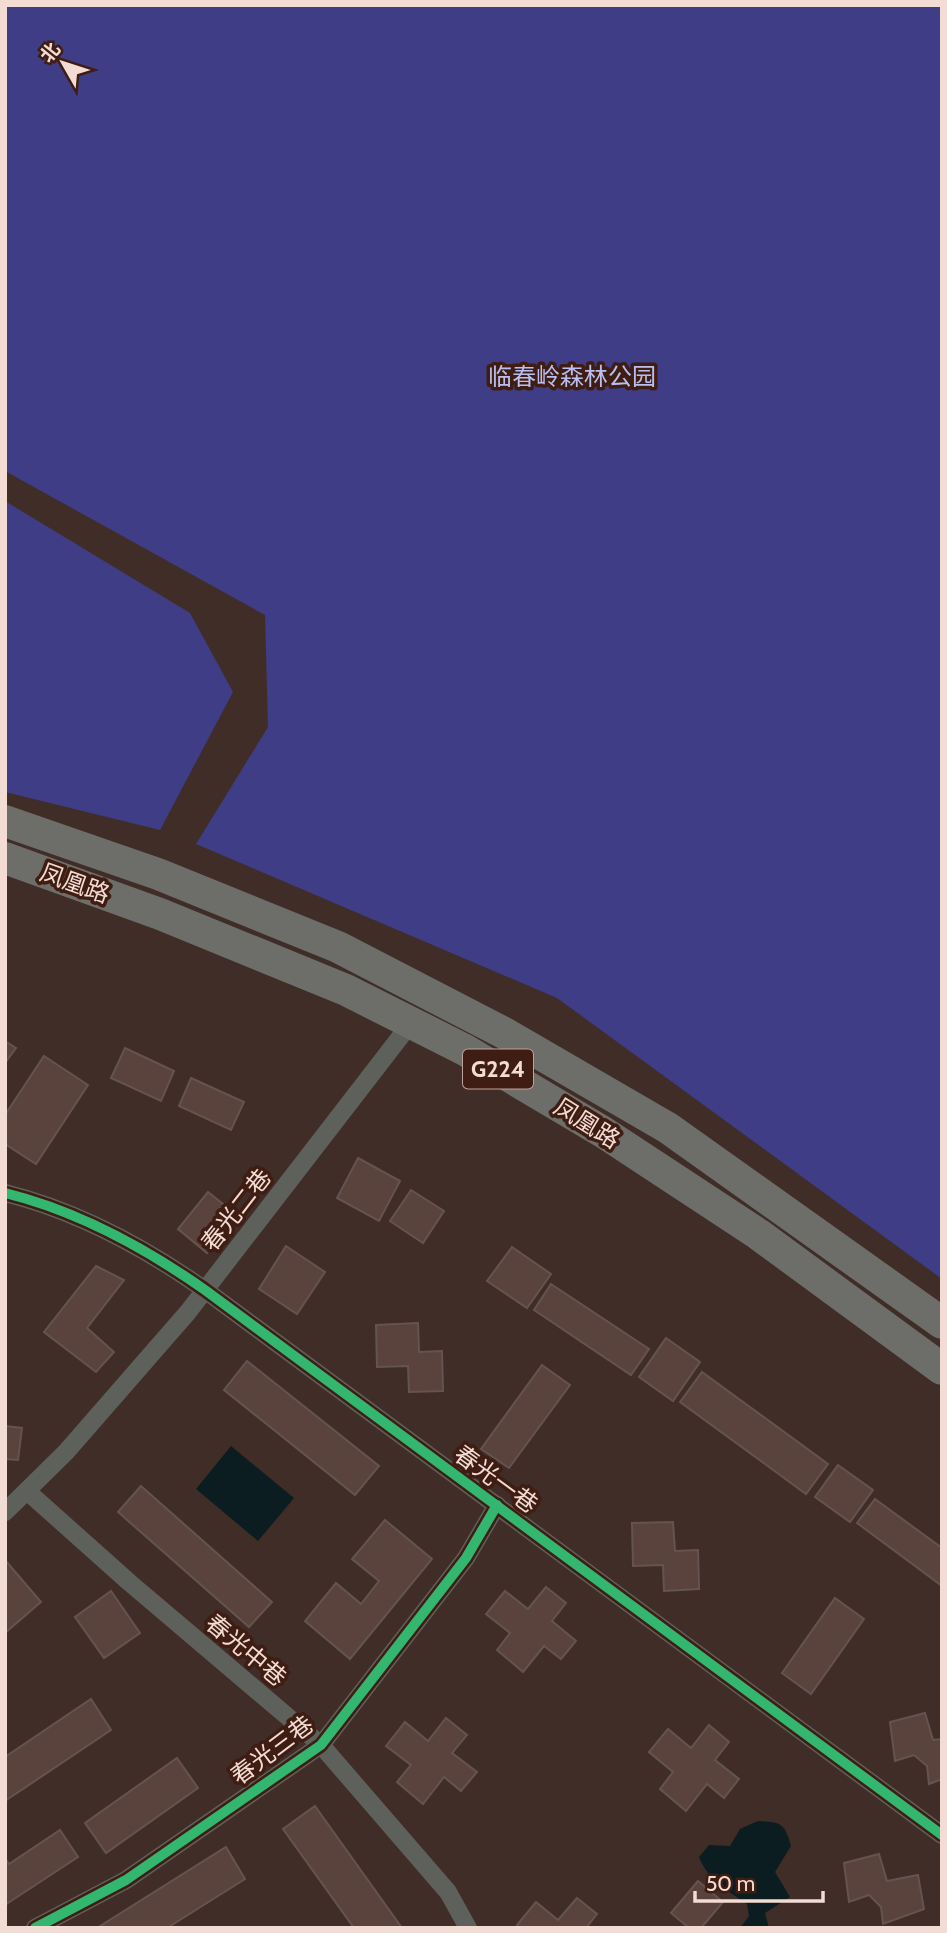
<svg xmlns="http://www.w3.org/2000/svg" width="947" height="1933" font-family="Cabin,'Noto Sans SC',sans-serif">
	<rect width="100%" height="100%" fill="#402d28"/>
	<g fill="#3e3d85">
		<path d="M5,5H942V1279L557,998L196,844L268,727L265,615L5,471Z"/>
		<path d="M5,501L190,613L233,692L160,830L5,792Z"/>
	</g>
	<g fill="#0b1d21">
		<path d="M231,1446L294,1498L258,1541L196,1489Z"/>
		<path d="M758,1821C781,1822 785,1823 791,1846L775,1872L790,1897L765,1913L769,1928H740L749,1916L747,1904C728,1891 707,1879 699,1857L709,1845L730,1846L740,1829Z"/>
	</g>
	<g fill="#5a433c" stroke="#64544f" stroke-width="2">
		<path d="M5,1041L16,1048L5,1063Z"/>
		<path d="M125,1048L174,1071L161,1101L111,1078Z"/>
		<path d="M44,1056L88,1085L36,1164L5,1144V1115Z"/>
		<path d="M191,1078L244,1102L231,1130L179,1106Z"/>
		<path d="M358,1158L400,1181L379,1221L337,1198Z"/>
		<path d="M411,1190L444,1211L423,1243L390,1221Z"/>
		<path d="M208,1192L238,1216L207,1253L178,1229Z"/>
		<path d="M286,1246L325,1272L297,1314L259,1289Z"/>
		<path d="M512,1247L551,1274L527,1308L487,1281Z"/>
		<path d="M96,1266L124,1280L87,1328L114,1352L96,1372L44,1332Z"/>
		<path d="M551,1284L649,1349L631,1375L534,1310Z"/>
		<path d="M418,1323L419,1352L442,1351L443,1391L409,1392L408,1366L377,1367L376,1325Z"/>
		<path d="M666,1338L700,1362L673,1401L639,1377Z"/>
		<path d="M247,1361L379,1466L355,1495L224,1390Z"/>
		<path d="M542,1365L570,1385L509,1468L481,1449Z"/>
		<path d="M702,1372L828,1464L806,1494L680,1402Z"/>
		<path d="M5,1426L22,1428L18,1460L5,1459Z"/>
		<path d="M838,1465L873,1490L850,1522L815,1497Z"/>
		<path d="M141,1486L272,1602L249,1627L118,1512Z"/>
		<path d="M875,1499L942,1548V1586L857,1523Z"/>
		<path d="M385,1520L432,1559L350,1659L305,1621L336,1583L361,1604L379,1581L352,1559Z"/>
		<path d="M673,1522L675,1551L698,1550L699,1589L664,1591L663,1565L633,1566L632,1523Z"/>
		<path d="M5,1560L41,1602L5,1633Z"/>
		<path d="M546,1587L566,1603L552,1621L576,1641L561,1659L544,1646L523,1672L497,1650L510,1633L486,1614L505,1591L528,1609Z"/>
		<path d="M111,1591L140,1633L104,1658L75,1617Z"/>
		<path d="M835,1598L864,1619L811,1694L782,1673Z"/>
		<path d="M91,1699L111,1730L5,1801V1757Z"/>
		<path d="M925,1713L933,1740L942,1739V1779L929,1784L927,1766L914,1755L895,1761L890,1722Z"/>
		<path d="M446,1718L467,1735L452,1753L477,1772L461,1791L444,1777L423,1804L397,1782L411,1765L386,1746L405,1722L428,1741Z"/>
		<path d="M709,1725L729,1742L715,1760L739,1779L724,1798L707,1784L686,1811L660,1789L673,1772L649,1752L668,1729L691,1748Z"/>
		<path d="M177,1758L198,1788L106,1853L85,1823Z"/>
		<path d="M315,1806L402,1928H354L283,1829Z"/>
		<path d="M60,1830L78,1857L5,1905V1858L9,1864Z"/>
		<path d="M226,1847L245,1879L167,1928H97Z"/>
		<path d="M879,1854L887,1881L918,1875L924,1909L883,1924L881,1907L869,1895L849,1902L844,1863Z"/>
		<path d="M698,1881L723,1902L701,1928H689L671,1913Z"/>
		<path d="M577,1898L597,1914L586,1928H520L517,1925L536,1902L558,1920Z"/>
	</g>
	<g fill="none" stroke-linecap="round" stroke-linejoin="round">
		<g stroke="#5e605c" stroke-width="18">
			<path d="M5,1193C78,1211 144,1247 205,1290L942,1835"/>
			<path d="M28,1492L130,1583L321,1745L448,1892L468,1928"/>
			<path d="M5,1512L66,1452L188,1312L411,1023"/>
			<path d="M35,1928L126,1880L321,1745L466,1558L497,1505"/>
		</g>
		<g stroke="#6d6e69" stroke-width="32">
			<path d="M5,821L158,874L338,947L506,1034L668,1128L942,1323"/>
			<path d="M5,858L160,914L346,990L465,1050L603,1132L758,1234L942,1369"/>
		</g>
		<g stroke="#3f1d13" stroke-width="15">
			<g id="cycleway">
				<path d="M5,1193C78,1211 144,1247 205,1290L942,1835"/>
				<path d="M35,1928L126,1880L321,1745L466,1558L497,1505"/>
			</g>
		</g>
		<use href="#cycleway" stroke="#33b770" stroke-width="10"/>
	</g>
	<g text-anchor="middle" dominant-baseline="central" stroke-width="7" stroke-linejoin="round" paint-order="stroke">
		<rect fill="#3f1d13" stroke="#bda39a" stroke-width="2" x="463" y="1049.5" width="70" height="39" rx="5"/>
		<g font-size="23" font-weight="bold" fill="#f3dcd4">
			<text x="498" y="1069">G224</text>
		</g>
		<g font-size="24" fill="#b9c0f1" stroke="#3f1d13">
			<text x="572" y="376">临春岭森林公园</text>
		</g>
		<g font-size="24" fill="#f3dcd4" stroke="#3f1d13">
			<text transform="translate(75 883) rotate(20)">凤凰路</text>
			<text transform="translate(587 1123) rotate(32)">凤凰路</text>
			<text transform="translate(236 1210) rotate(-52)">春光二巷</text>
			<text transform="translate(496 1479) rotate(36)">春光一巷</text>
			<text transform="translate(246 1650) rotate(40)">春光中巷</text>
			<text transform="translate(272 1750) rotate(-37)">春光三巷</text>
		</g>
	</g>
	<rect width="947" height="1933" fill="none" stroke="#f3dcd4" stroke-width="14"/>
	<g transform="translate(63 63) rotate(309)" stroke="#3f1d13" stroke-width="5" paint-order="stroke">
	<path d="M0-5L12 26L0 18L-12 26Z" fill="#f3dcd4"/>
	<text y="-10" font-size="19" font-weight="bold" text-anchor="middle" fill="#f3dcd4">北</text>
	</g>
	<path d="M695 1891v10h128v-10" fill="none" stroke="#f3dcd4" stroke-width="3.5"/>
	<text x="706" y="1891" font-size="21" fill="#f3dcd4" stroke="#3f1d13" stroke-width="5" paint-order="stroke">50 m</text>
</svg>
